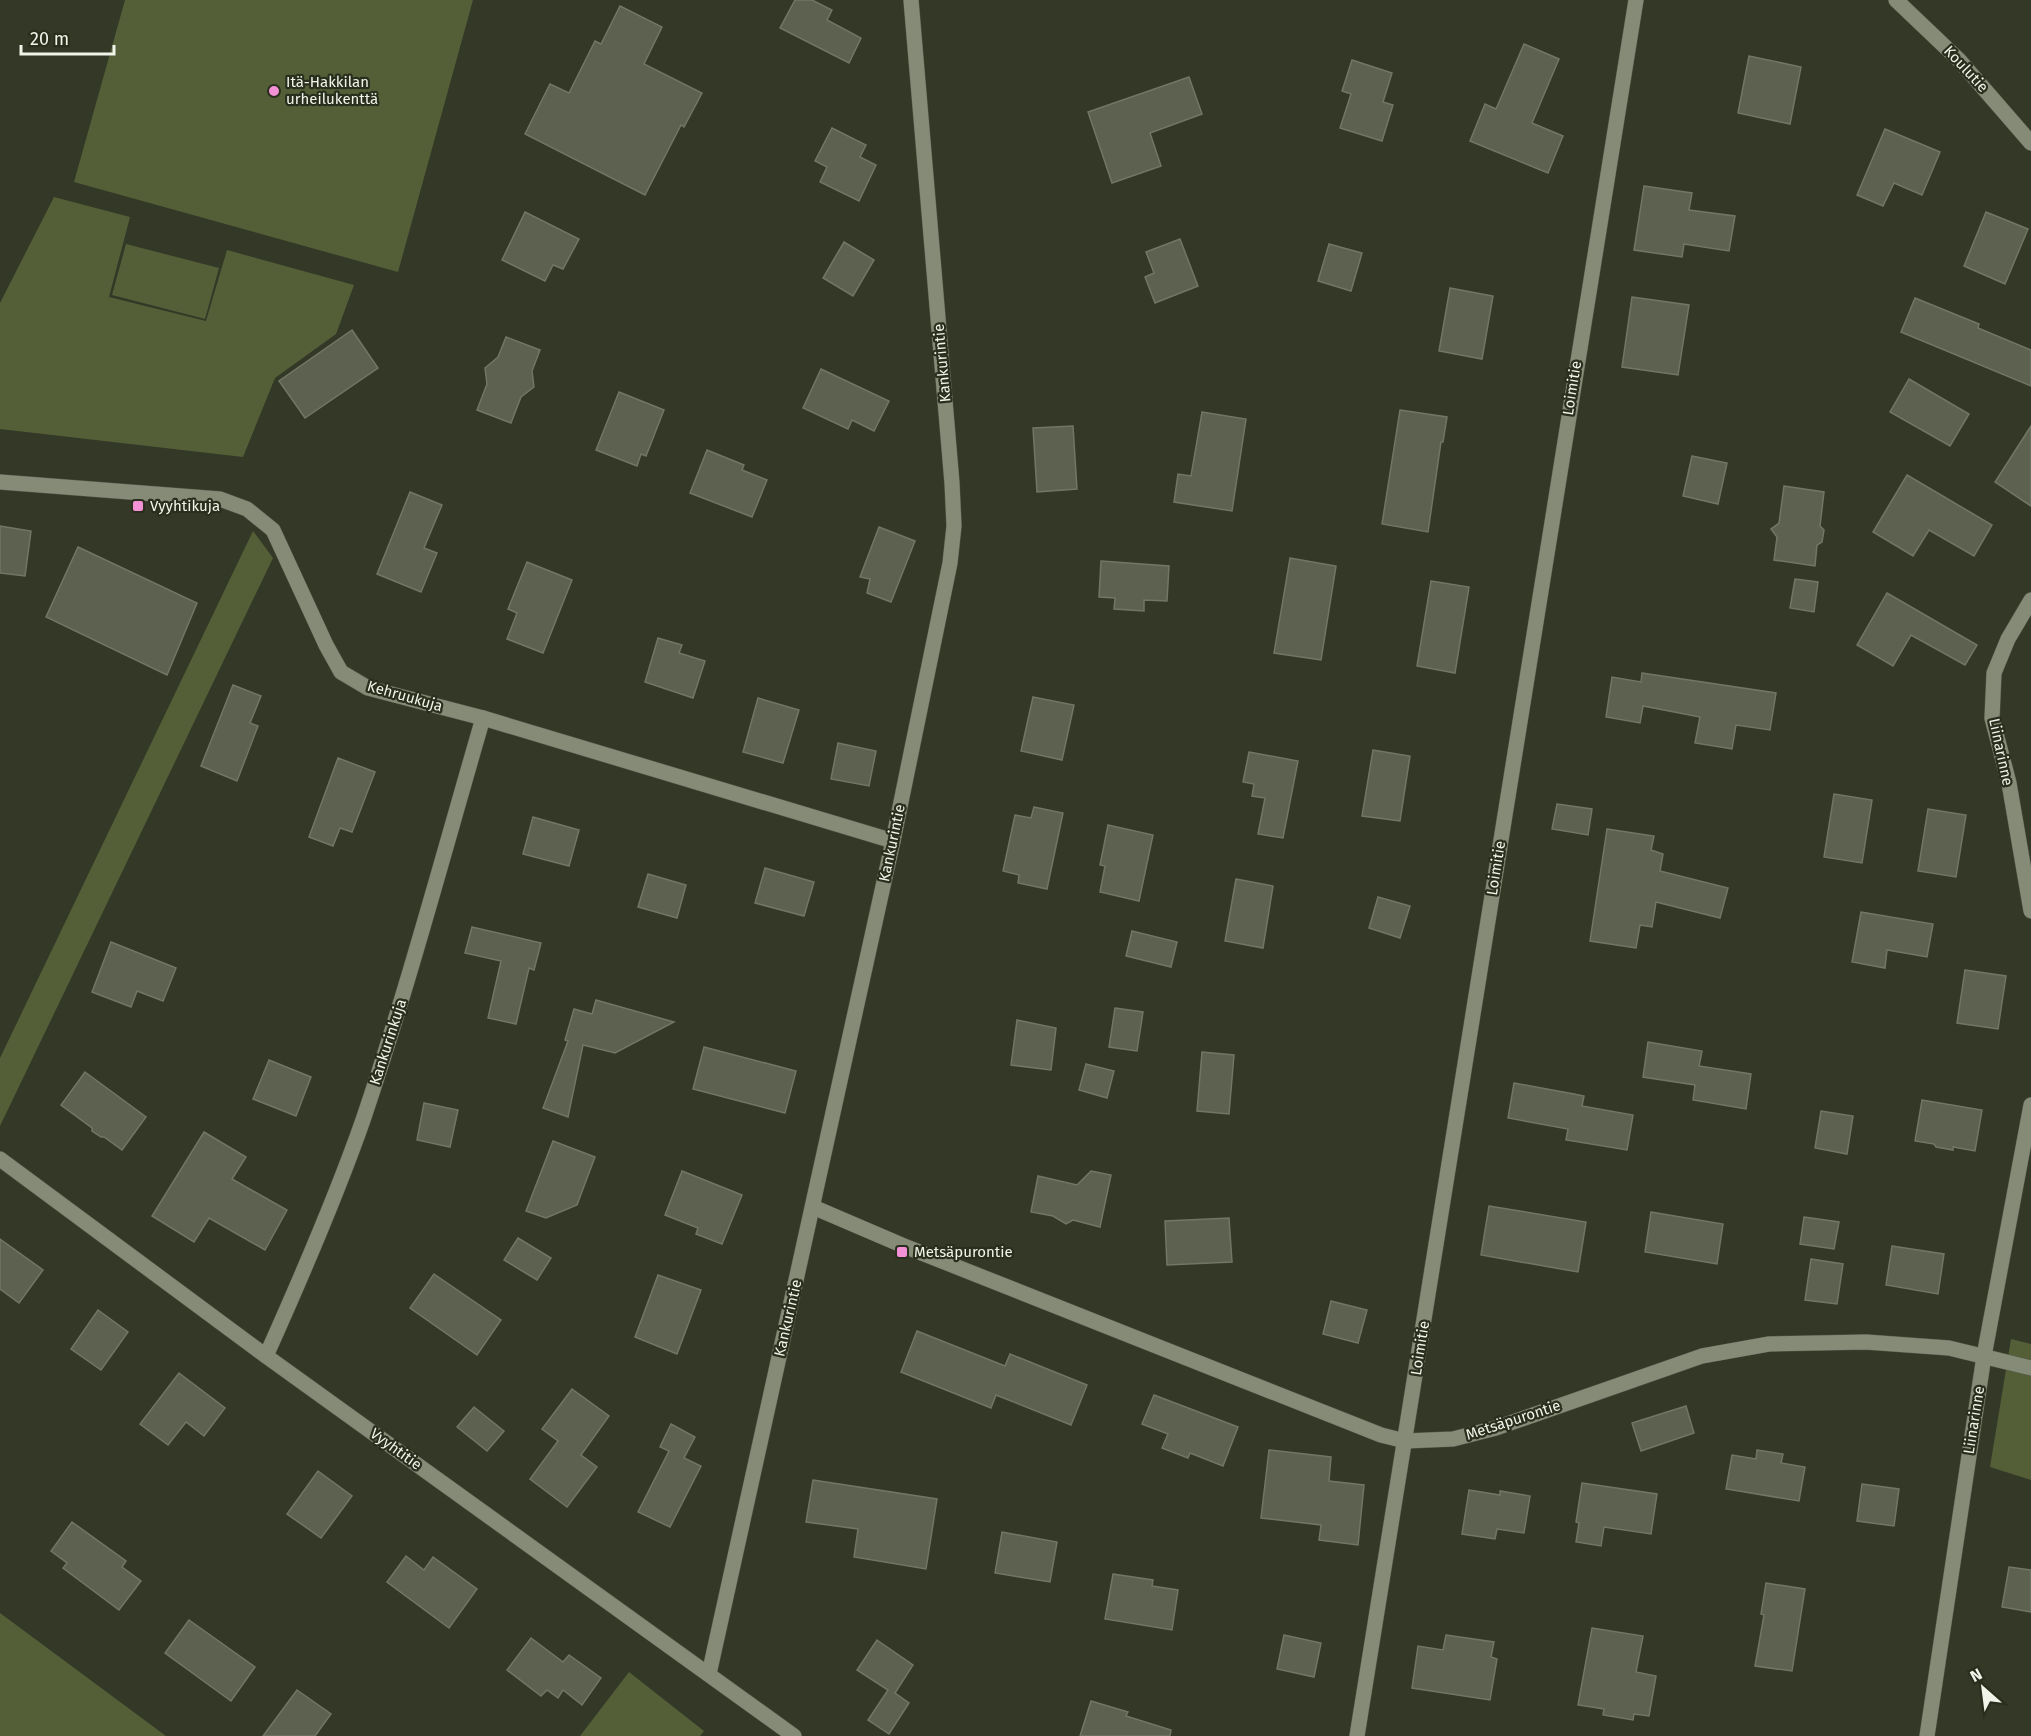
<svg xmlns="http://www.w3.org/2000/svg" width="2031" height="1736" font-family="'Fira Sans',sans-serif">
	<rect width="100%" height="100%" fill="#333827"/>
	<g fill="#545f38">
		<path d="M125,0H473L398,272L74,182Z"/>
		<path d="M54,197L130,217L109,297L206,321L227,250L354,285L336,334L275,378L243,457L0,429V303Z"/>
		<path d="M126,244L219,268L205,319L112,295Z"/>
		<path d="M253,531L273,558L0,1126V1058Z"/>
		<path d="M2011,1339L2031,1344V1480L1990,1467Z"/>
		<path d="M0,1613L166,1736H0Z"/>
		<path d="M629,1672L704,1731L700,1736H580Z"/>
	</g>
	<g fill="#5d6250" stroke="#717764" stroke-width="1.5">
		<path d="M795,0H812L832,10L827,20L861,38L849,63L780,28Z"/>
		<path d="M620,6L662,27L644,64L702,93L684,127L681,125L645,195L525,134L550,84L569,93L595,41L601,44Z"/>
		<path d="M1524,44L1559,59L1532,123L1563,136L1548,173L1470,141L1485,104L1496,109Z"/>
		<path d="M1749,56L1801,67L1790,124L1738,113Z"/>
		<path d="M1352,60L1392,73L1383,102L1393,105L1382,141L1340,128L1351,94L1342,91Z"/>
		<path d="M1189,77L1202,114L1150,133L1161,166L1112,183L1088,112Z"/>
		<path d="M832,128L866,145L860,157L876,165L859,201L820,182L827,167L815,161Z"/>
		<path d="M1885,129L1940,152L1922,195L1894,183L1883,206L1857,195Z"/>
		<path d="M1644,186L1692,193L1689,210L1735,216L1729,251L1684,244L1682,257L1634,250Z"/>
		<path d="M525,212L579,239L563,269L553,265L545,281L502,260Z"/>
		<path d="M1986,212L2028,229L2005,284L1964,266Z"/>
		<path d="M1180,239L1198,286L1155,303L1145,277L1154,273L1146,252Z"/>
		<path d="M844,242L874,260L853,296L823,278Z"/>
		<path d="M1329,244L1362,253L1351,291L1318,281Z"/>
		<path d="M1450,288L1493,296L1482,359L1439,351Z"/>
		<path d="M1632,297L1689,305L1678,375L1622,367Z"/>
		<path d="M1915,298L1979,324L1978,328L2031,350V386L1901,332Z"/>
		<path d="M352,330L378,368L305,418L279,381Z"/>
		<path d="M506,337L540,350L532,371L534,387L521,397L511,423L477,410L487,384L485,368L498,357Z"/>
		<path d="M821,369L889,401L874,431L852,420L848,429L803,408Z"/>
		<path d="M1909,379L1969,414L1950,446L1890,412Z"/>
		<path d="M619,392L664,410L646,456L641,454L637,466L596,450Z"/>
		<path d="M1400,410L1447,417L1443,442H1441L1428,532L1382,524Z"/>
		<path d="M1202,412L1246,419L1232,511L1174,502L1178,474L1191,476Z"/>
		<path d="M1073,426L1077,489L1037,492L1033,428Z"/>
		<path d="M2031,426V506L1995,482Z"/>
		<path d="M707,450L744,465L742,470L767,480L752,517L690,493Z"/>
		<path d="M1692,456L1727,463L1718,504L1683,496Z"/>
		<path d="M1907,475L1992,525L1974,556L1929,530L1913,556L1873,532Z"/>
		<path d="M1784,486L1824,492L1820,526L1824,530L1822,542L1817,545L1815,566L1774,560L1777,537L1771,529L1779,523Z"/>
		<path d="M410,492L442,505L424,548L437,553L421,592L377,574Z"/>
		<path d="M0,526L31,531L25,576L0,573Z"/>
		<path d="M879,527L915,541L891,602L867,593L870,579L860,577Z"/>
		<path d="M78,547L197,603L167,675L46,617Z"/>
		<path d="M1290,558L1336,566L1321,660L1274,653Z"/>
		<path d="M1101,561L1169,566L1167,601L1144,600V611L1114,609L1115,598L1099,597Z"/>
		<path d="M527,562L572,580L543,653L507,639L517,613L508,609Z"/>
		<path d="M1795,579L1818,582L1814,612L1790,608Z"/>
		<path d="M1431,581L1469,587L1455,673L1417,666Z"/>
		<path d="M1887,593L1977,645L1965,665L1911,635L1893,666L1857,645Z"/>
		<path d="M658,638L682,645L679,653L705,661L693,698L645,682Z"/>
		<path d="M1642,673L1776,693L1770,730L1736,725L1732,749L1695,743L1700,717L1643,706L1640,723L1606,717L1612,677L1641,682Z"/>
		<path d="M233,685L261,696L250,723L258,726L237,781L201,766Z"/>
		<path d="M1033,697L1074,705L1062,760L1021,751Z"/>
		<path d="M758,698L799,710L783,763L743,752Z"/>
		<path d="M838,743L876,751L869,786L831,779Z"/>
		<path d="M1373,750L1410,756L1400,821L1362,816Z"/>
		<path d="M1249,752L1298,761L1283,838L1258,834L1265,798L1252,796L1254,784L1243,782Z"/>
		<path d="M338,758L375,772L352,832L340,828L333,846L309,837Z"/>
		<path d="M1834,794L1872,800L1862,863L1824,857Z"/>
		<path d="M1557,804L1592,809L1588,835L1552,829Z"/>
		<path d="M1034,807L1063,813L1047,889L1018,883L1019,875L1003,871L1015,815L1031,818Z"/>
		<path d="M1928,809L1966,815L1956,877L1918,871Z"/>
		<path d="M533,817L579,830L569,866L523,854Z"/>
		<path d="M1108,825L1153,835L1139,901L1100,892L1105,866L1100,865Z"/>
		<path d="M1607,829L1654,836L1651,850L1663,854L1660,871L1728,888L1720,918L1656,902L1652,927L1640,925L1636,948L1590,941Z"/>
		<path d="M765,868L814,882L804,916L755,903Z"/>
		<path d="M648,874L686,885L677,918L638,907Z"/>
		<path d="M1236,879L1273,886L1263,948L1225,941Z"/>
		<path d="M1378,897L1410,906L1400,938L1369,928Z"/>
		<path d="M1861,912L1933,924L1927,957L1887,950L1885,968L1852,962Z"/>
		<path d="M472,927L541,943L534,970L529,968L516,1024L488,1018L501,961L465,953Z"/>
		<path d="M1132,931L1177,942L1171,967L1126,956Z"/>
		<path d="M111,942L176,968L163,1001L137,991L131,1007L92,992Z"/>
		<path d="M1965,970L2006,976L1998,1029L1957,1023Z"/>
		<path d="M596,1000L674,1022L615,1053L583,1045L568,1117L543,1108L568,1041L565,1040L574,1009L592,1014Z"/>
		<path d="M1115,1008L1143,1012L1137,1051L1109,1047Z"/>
		<path d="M1017,1020L1056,1028L1051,1070L1011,1065Z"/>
		<path d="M1648,1042L1702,1051L1699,1066L1751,1074L1746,1109L1693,1100L1695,1085L1643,1077Z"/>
		<path d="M704,1047L796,1071L785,1113L693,1089Z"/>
		<path d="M1202,1052L1234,1055L1229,1114L1197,1111Z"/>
		<path d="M269,1060L311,1077L296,1116L253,1099Z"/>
		<path d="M1086,1064L1114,1071L1107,1098L1079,1090Z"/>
		<path d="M85,1072L146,1117L122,1150L104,1137H101L92,1131V1128L61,1105Z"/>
		<path d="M1514,1083L1574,1094L1584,1096L1582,1106L1633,1115L1627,1150L1566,1140L1568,1129L1508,1118Z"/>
		<path d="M1922,1100L1982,1110L1975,1151L1953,1147V1150L1936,1147L1934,1144L1915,1141Z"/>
		<path d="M424,1103L458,1110L450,1147L417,1140Z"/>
		<path d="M1821,1111L1853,1116L1847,1154L1815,1148Z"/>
		<path d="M204,1132L246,1157L232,1179L287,1210L265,1250L209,1218L194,1242L152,1216Z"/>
		<path d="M553,1141L595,1157L577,1205L546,1218L526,1211Z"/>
		<path d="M682,1171L742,1195L722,1244L696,1234L698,1228L665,1215Z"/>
		<path d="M1091,1171L1111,1175L1100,1227L1073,1220L1066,1224L1053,1216L1031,1212L1038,1176L1077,1185Z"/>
		<path d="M1489,1206L1586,1222L1578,1272L1481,1255Z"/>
		<path d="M1651,1212L1723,1224L1717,1264L1645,1252Z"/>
		<path d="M1804,1217L1839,1222L1834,1249L1800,1244Z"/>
		<path d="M1229,1218L1232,1262L1167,1265L1165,1221Z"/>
		<path d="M518,1238L551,1258L537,1280L504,1260Z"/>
		<path d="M0,1239L43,1270L19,1303L0,1289Z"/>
		<path d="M1892,1246L1944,1254L1938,1294L1886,1285Z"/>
		<path d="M1811,1259L1843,1264L1837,1304L1805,1300Z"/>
		<path d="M434,1274L501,1320L477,1355L410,1308Z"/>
		<path d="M658,1275L701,1290L677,1354L635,1337Z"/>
		<path d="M1331,1301L1367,1310L1358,1343L1323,1334Z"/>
		<path d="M98,1310L128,1332L101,1370L71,1349Z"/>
		<path d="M917,1331L1005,1366L1010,1354L1087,1385L1071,1425L996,1395L991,1408L901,1372Z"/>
		<path d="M179,1373L225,1408L204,1436L186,1422L168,1445L140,1424Z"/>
		<path d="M572,1389L609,1416L581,1455L597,1467L567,1507L530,1479L558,1441L542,1429Z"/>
		<path d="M1154,1395L1238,1427L1223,1466L1190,1453L1188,1458L1162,1448L1168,1434L1142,1424Z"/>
		<path d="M1686,1406L1694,1433L1641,1451L1632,1423Z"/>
		<path d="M474,1407L504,1431L487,1451L457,1427Z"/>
		<path d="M671,1424L695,1437L684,1458L701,1466L670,1527L638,1512L669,1451L660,1447Z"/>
		<path d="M1269,1450L1331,1457L1329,1481L1364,1485L1358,1545L1319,1540L1321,1525L1261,1518Z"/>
		<path d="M1757,1450L1783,1454L1781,1463L1805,1467L1799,1501L1726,1489L1732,1455L1756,1459Z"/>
		<path d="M318,1471L352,1496L321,1538L287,1514Z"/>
		<path d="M813,1480L937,1499L926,1569L854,1557L858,1529L806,1522Z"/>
		<path d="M1582,1483L1657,1494L1651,1534L1604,1527L1601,1546L1576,1542L1579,1523L1576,1522Z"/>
		<path d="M1862,1484L1899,1489L1894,1526L1857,1521Z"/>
		<path d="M1469,1490L1500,1495V1491L1530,1496L1524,1533L1497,1529L1495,1539L1462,1534Z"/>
		<path d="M72,1522L126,1561L122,1567L141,1581L119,1610L63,1568L67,1563L51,1551Z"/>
		<path d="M1002,1532L1057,1542L1050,1582L995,1573Z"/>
		<path d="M406,1556L424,1570L433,1557L477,1589L449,1628L387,1582Z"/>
		<path d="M2009,1567L2031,1570V1612L2002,1607Z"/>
		<path d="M1113,1574L1153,1580L1152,1586L1178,1590L1172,1630L1105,1619Z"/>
		<path d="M1766,1583L1805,1589L1792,1671L1755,1666L1764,1615L1761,1614Z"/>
		<path d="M189,1620L255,1667L231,1701L165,1653Z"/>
		<path d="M1592,1628L1643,1636L1636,1672L1656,1676L1649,1716L1634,1714L1633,1720L1603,1715L1604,1709L1578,1705Z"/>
		<path d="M1284,1635L1321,1643L1314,1677L1277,1669Z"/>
		<path d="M1446,1635L1494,1642L1491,1657L1497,1659L1490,1700L1412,1688L1418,1646L1443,1650Z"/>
		<path d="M531,1638L563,1662L569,1655L601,1678L582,1705L563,1690L558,1698L547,1690L541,1696L507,1670Z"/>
		<path d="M877,1640L913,1665L895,1693L909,1703L889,1734L868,1720L888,1690L857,1670Z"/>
		<path d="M297,1690L331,1714L315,1736H263Z"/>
		<path d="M1091,1701L1128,1712L1126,1716L1171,1730L1170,1736H1080Z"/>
	</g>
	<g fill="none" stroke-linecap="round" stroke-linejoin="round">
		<g stroke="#525648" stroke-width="16">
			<g id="minor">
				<path d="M0,482L220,499L247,509L273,530L326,645L341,672L368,688L483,718L893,841"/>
				<path d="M2031,600L2008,639L1994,673L1992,718L2009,783L2031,911"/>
				<path d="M0,1159L266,1356L794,1736"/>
				<path d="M813,1207L904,1246L1381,1435L1405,1441L1453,1439L1496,1428L1702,1356L1769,1344L1866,1342L1949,1348L2031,1368"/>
				<path d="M266,1356C301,1278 335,1200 363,1120C408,987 444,852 483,718"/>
				<path d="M709,1674L893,841L950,563L954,526L952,483L911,0"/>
				<path d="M1357,1736L1636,0"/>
				<path d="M1927,1736L1984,1356L2031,1105"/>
			</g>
		</g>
		<g stroke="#525648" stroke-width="16">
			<path id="tertiary" d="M1896,0L1959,60L2031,143"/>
		</g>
		<use href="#minor" stroke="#858b77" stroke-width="15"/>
		<use href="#tertiary" stroke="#858b77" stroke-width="15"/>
	</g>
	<g fill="#f391d6" stroke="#292e1d" stroke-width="2">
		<circle cx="274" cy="91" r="6"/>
		<rect x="132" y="500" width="12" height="12" rx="3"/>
		<rect x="896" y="1246" width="12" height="12" rx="3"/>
	</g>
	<g text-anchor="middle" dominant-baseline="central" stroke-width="4.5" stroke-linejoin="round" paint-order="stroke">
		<g font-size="15" fill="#f0f4e9" stroke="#292e1d">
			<text transform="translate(1966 69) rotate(47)">Koulutie</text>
			<text transform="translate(942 363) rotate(-95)">Kankurintie</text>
			<text transform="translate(1572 388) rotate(-81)">Loimitie</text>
			<text transform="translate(405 696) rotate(16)">Kehruukuja</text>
			<text transform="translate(2001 752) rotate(78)">Liinarinne</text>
			<text transform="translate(892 843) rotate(-78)">Kankurintie</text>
			<text transform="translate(1496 868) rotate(-81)">Loimitie</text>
			<text transform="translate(388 1042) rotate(-72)">Kankurinkuja</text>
			<text transform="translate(788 1318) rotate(-77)">Kankurintie</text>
			<text transform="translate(1420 1348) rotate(-81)">Loimitie</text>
			<text transform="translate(1513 1420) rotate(-18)">Metsäpurontie</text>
			<text transform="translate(1974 1420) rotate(-81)">Liinarinne</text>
			<text transform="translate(396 1449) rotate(36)">Vyyhtitie</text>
		</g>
		<g font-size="15" fill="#f0f4e9" stroke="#292e1d" text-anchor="start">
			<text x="286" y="82">Itä-Hakkilan<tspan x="286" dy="17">urheilukenttä</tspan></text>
			<text x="150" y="506">Vyyhtikuja</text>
			<text x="914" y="1252">Metsäpurontie</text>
		</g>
	</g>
	<g transform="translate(1983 1688) rotate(332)" stroke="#292e1d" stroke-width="4.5" paint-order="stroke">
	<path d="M0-4.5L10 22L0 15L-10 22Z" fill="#f0f4e9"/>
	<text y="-9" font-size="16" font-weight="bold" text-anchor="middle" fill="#f0f4e9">N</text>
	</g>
	<path d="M21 45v9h93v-9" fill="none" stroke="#f0f4e9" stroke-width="3"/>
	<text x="30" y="45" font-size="18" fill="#f0f4e9" stroke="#292e1d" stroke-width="4.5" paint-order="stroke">20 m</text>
</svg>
